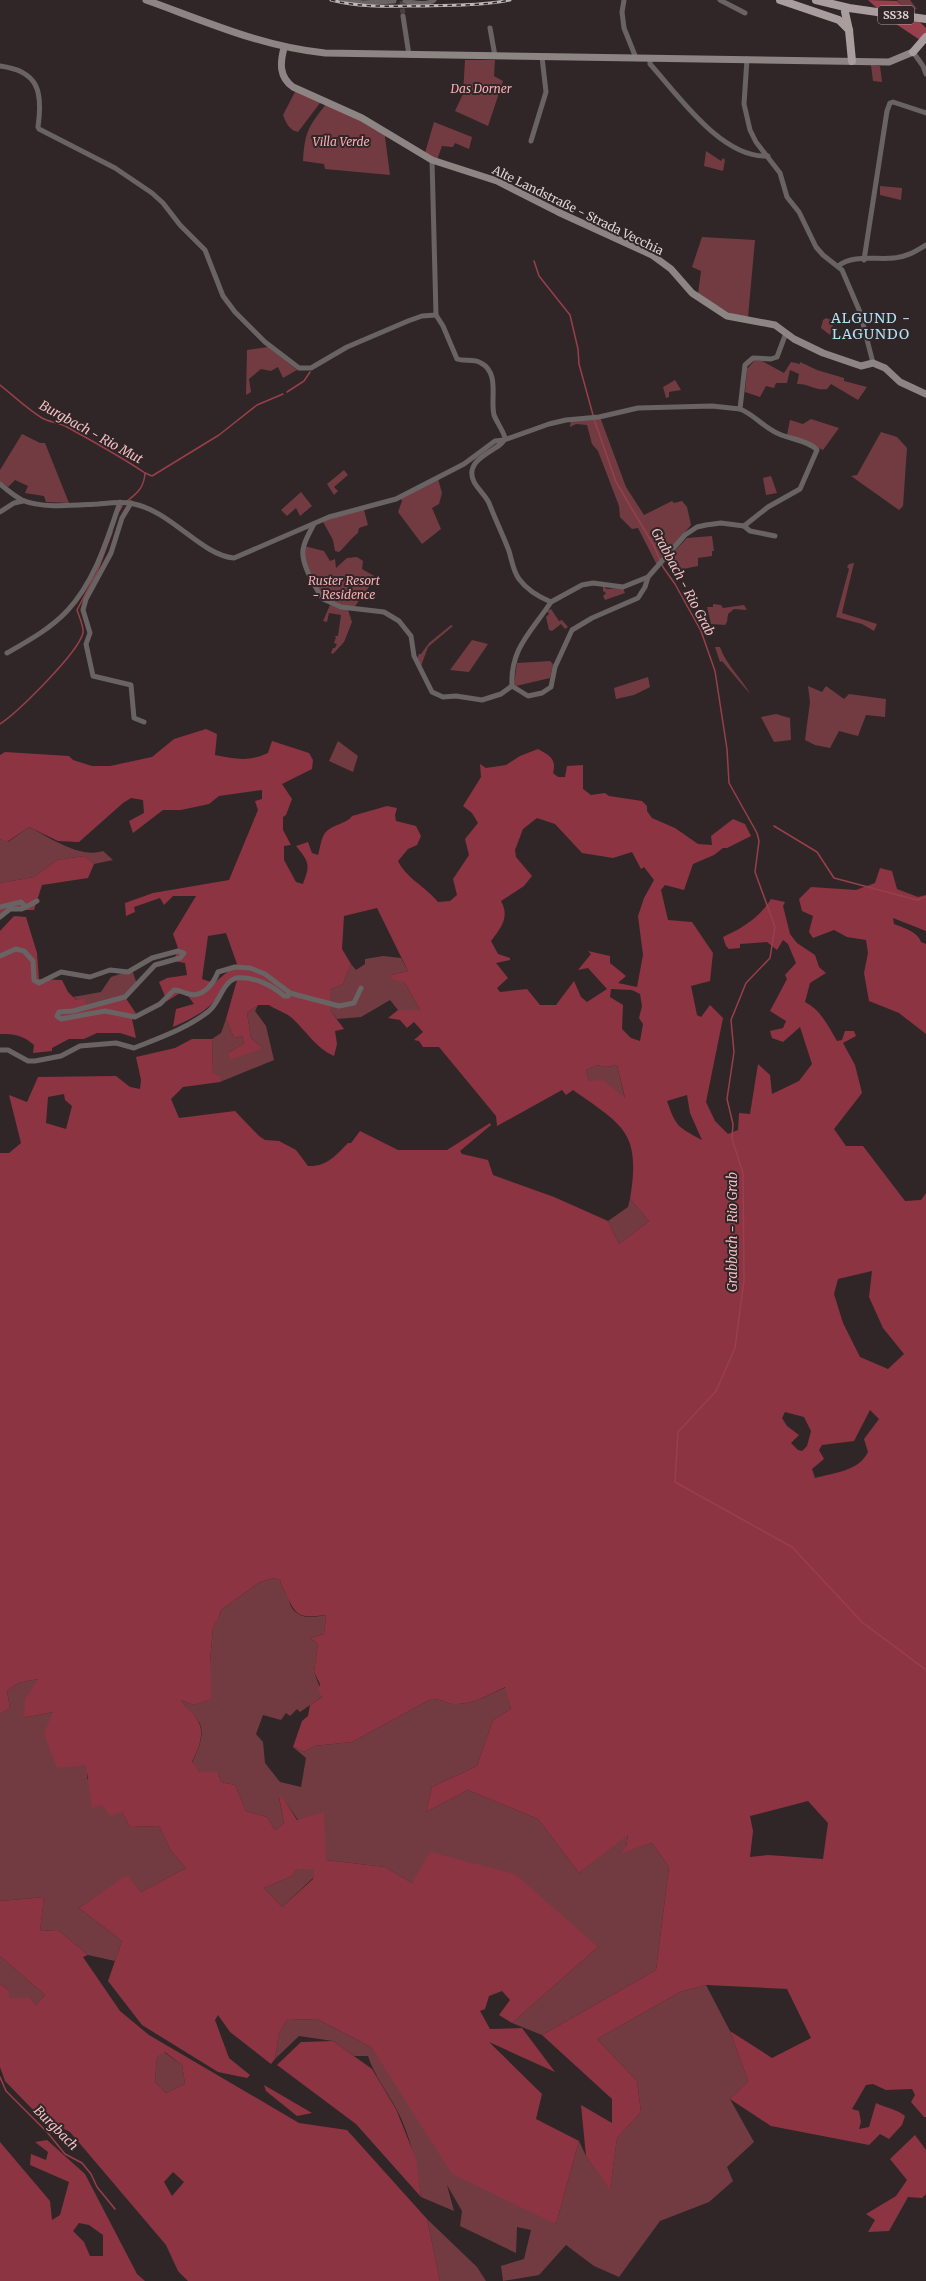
<svg xmlns="http://www.w3.org/2000/svg" width="926" height="2281" font-family="Merriweather,serif">
	<rect width="100%" height="100%" fill="#302627"/>
	<g fill="#723b41">
		<path d="M897,0H910L917,9L904,8Z"/>
		<path d="M465,60H495L494,76L503,81L488,126L455,111L463,94Z"/>
		<path d="M871,65L880,66L882,82L873,81Z"/>
		<path d="M297,88L323,99L298,132C289,130 286,123 283,115Z"/>
		<path d="M327,103L387,134L385,137L390,175L325,169L324,164L303,161C305,130 309,126 327,103Z"/>
		<path d="M434,122L472,137L469,149L455,143L453,147L442,146L437,160L425,153Z"/>
		<path d="M706,151L721,161L723,158L725,160L723,171L704,166Z"/>
		<path d="M880,186L902,188L901,200L880,195Z"/>
		<path d="M702,237L755,240L748,317L731,314L698,294L701,271L692,267Z"/>
		<path d="M826,318L834,321L830,335L821,328L823,320Z"/>
		<path d="M268,347L297,370L283,378L278,367L271,371L261,369L249,379L251,392L246,395L247,350Z"/>
		<path d="M754,361H762L784,373L791,362L800,364V362L817,370L844,378V381L867,387L858,400L831,384L827,389C815,391 808,383 797,384L799,374L790,370L787,383H776L774,388L766,386L760,397L745,392L747,369Z"/>
		<path d="M675,380L681,390L669,392V397L666,398L663,387Z"/>
		<path d="M600,417L626,487L644,515L672,501L674,503L682,501L687,507L691,525L657,565L638,528L632,529L620,517L619,506L598,451L592,444L587,425L576,424L570,427L571,419Z"/>
		<path d="M811,419L839,428L823,450L787,435L790,420L803,424Z"/>
		<path d="M881,432L897,437L907,448L903,506L899,510L851,476L857,475Z"/>
		<path d="M22,434L40,443H45L69,503L46,502L44,496L25,493L28,486L15,480L8,487L0,481V470Z"/>
		<path d="M344,470L348,475L334,487L338,491L334,495L327,484Z"/>
		<path d="M771,476L777,493L766,495L763,478Z"/>
		<path d="M438,479L442,493L439,504L432,508L441,529L422,544L398,512L402,501L400,497Z"/>
		<path d="M301,492L312,506L300,516L296,508L287,516L281,510Z"/>
		<path d="M363,506L368,525L359,528L358,533C350,539 346,546 339,552L335,551L333,540L322,520Z"/>
		<path d="M712,536L714,551H712V556L698,558V566L678,570L670,556L687,538Z"/>
		<path d="M304,546L324,551L330,561L335,559L336,568L347,558L357,557L363,561L362,569L376,577L353,609L323,599L304,560Z"/>
		<path d="M854,563L842,613L877,624L874,631L862,624L836,617L849,569L847,567L849,564Z"/>
		<path d="M603,586L607,589L623,588L625,593L605,600L603,596L606,593L603,591Z"/>
		<path d="M713,604L721,605L723,608L744,605L747,610L734,609L728,614L727,622L725,625L711,624L707,607H713Z"/>
		<path d="M330,605L348,610L352,622L344,642L333,654L331,653L333,648H335L337,644L334,643L336,637L334,636H338L341,615L329,613L327,622L323,621Z"/>
		<path d="M551,609L559,621L562,620L568,627L565,629L561,624L552,631L549,630L546,617L549,614L547,611Z"/>
		<path d="M451,625L453,626L428,647L421,666L416,661L419,654H421L429,643Z"/>
		<path d="M472,640L488,644L469,672L450,670Z"/>
		<path d="M715,647H720C726,665 741,677 750,694L722,661L720,662Z"/>
		<path d="M550,661L553,664L550,678L516,686L514,684L517,663Z"/>
		<path d="M648,677L650,687L634,695L616,699L614,688Z"/>
		<path d="M808,686L822,692L826,686L844,699L849,694L886,699L885,717L866,715L858,736L839,731L830,748L815,745L805,740L810,702Z"/>
		<path d="M776,714L790,718L791,740L774,742L761,717Z"/>
		<path d="M338,741L358,756L353,772L329,761Z"/>
		<path d="M29,827C49,837 80,859 103,851L113,860L94,864L85,856L57,860L34,877L0,883V839L8,842Z"/>
		<path d="M383,956L401,958L408,971L391,975L405,983L420,1010H398L390,1000L361,1017L337,1019L330,1010V990L343,984L351,964L356,970L365,964V959Z"/>
		<path d="M132,970L137,984L129,994L86,1007L73,997L101,992L111,977Z"/>
		<path d="M258,1005L255,1011L266,1026L274,1060L220,1082V1076L213,1075L212,1039L221,1033L226,1019L234,1038L242,1036L244,1043L228,1053L263,1048L251,1038L247,1013Z"/>
		<path d="M597,1065L606,1067L617,1065L625,1099L589,1081L586,1070Z"/>
		<path d="M630,1199L649,1221L619,1244L608,1221L628,1207Z"/>
		<path d="M274,1578L280,1580C281,1587 283,1588 286,1593C289,1597 289,1604 292,1608C300,1620 314,1617 326,1615L324,1634L310,1638L318,1644L314,1672L323,1696L300,1712L297,1709L290,1716L286,1713L281,1720L263,1715L256,1734L263,1742L265,1763L280,1782L301,1787L306,1758L293,1747L304,1752L314,1746L352,1742L431,1699C441,1698 446,1704 455,1704C472,1705 491,1694 506,1687L511,1709L493,1720L477,1766L432,1787L426,1812L468,1790L538,1819L579,1873L628,1834L626,1848L620,1853L652,1843L669,1867L656,1970L542,2035L512,2023L598,1947L412,1883L385,1867L326,1860L282,1797L279,1798L284,1823L275,1830L267,1817L246,1811L235,1785L221,1782L218,1772H200L192,1763C197,1751 206,1735 199,1722C195,1714 186,1709 181,1700L194,1705L210,1699V1663L213,1627L218,1620L221,1610L260,1582Z"/>
		<path d="M38,1679L23,1718L53,1712L87,1765V1778L102,1805L122,1812L130,1827L159,1826L171,1851L186,1868L141,1892L127,1876L79,1908L122,1941L115,1961L88,1955L58,1930L40,1931L44,1897L0,1901V1714L10,1708L7,1691L18,1683Z"/>
		<path d="M297,1869H315L313,1878L282,1907L264,1888L292,1876Z"/>
		<path d="M0,1956L45,1995L36,2005L31,1998H9V1990L0,1984Z"/>
		<path d="M706,1985L730,2031L748,2081L730,2099L754,2142L727,2167L733,2181L709,2202L660,2221L619,2277L594,2266L566,2245L539,2275L503,2281L501,2266L524,2259L531,2230L517,2227L516,2253L460,2226L462,2211L447,2185L454,2211L421,2197C417,2165 411,2137 396,2108C386,2090 374,2075 368,2056H354L333,2041L299,2036L275,2059L279,2033L287,2020L317,2019L371,2047L412,2109L556,2224L579,2141L586,2156L610,2189L617,2138L641,2112L637,2081L597,2039L680,1992Z"/>
		<path d="M164,2052L182,2065L185,2084L166,2093L155,2082L157,2057Z"/>
		<path d="M427,2219L477,2267L486,2281H440Z"/>
	</g>
	<g fill="#8d3442" fill-rule="evenodd">
		<path d="M206,729L217,734L215,755C236,759 249,762 268,753L272,741L309,753L313,760L312,769L282,784L292,799L286,815L283,817V830L291,845L284,846V860L296,882L303,884C310,865 310,863 296,846L308,842L312,853L318,855C320,849 321,838 325,833C332,824 347,824 352,816L387,806L397,808L395,815L396,821L416,826L421,836L417,845L408,849L398,861C406,878 426,887 438,902L450,901L457,895L453,879L469,855L465,839L478,823L472,813L463,806L481,777L480,764L486,768L506,765L520,756L538,749C549,755 557,759 553,773L558,777H565L567,766L583,765V789L591,795L605,793L609,796L642,801L647,806V811L652,818L675,828L698,844L712,845L711,836L733,819L745,824L751,836L727,848H723L714,855L693,864L684,890L665,885L661,890L668,920L692,922L713,953L710,981L691,986L697,1015L701,1017L710,1005L723,1018L706,1102L715,1121L728,1134L738,1130L739,1113L750,1114L758,1064L770,1075L772,1094L799,1081L812,1064L800,1027L783,1042L772,1038L770,1031L783,1028L786,1021L770,1011L787,979L785,975L796,963L788,944L783,940L777,950L767,942L740,944V948L729,949L726,946L723,937C743,928 759,918 771,899L785,902L783,906L790,934L797,943L815,955L819,967L826,973L810,983L805,1002C821,1010 828,1026 837,1041L842,1040L845,1031H854L856,1036L843,1043L855,1065L862,1093L834,1129L846,1146H863L905,1201L921,1200L926,1193V2117H924L911,2102L915,2095L912,2089L886,2090L873,2084L866,2085L852,2109L859,2111L861,2122L859,2129L869,2127L876,2103C886,2108 897,2109 905,2116L902,2125L889,2139L880,2134L869,2145L771,2126L730,2099L748,2081L730,2031L772,2058L811,2038L787,1989L706,1985L680,1992L597,2039L637,2081L641,2112L617,2138L610,2190L586,2156L581,2105L612,2123V2099L542,2035L656,1970L669,1867L652,1843L619,1854L626,1847L628,1835L579,1873L538,1819L468,1790L426,1812L432,1787L477,1766L493,1720L511,1709L505,1687C491,1694 472,1705 455,1704C446,1704 441,1698 431,1699L352,1742L314,1746L304,1752L293,1747L302,1721L308,1716L310,1705L322,1697L318,1690L320,1684L314,1672L318,1644L310,1638L324,1634L326,1615C304,1617 297,1620 287,1596C285,1589 281,1588 280,1580L274,1578L260,1582L221,1610L218,1620L213,1627L210,1663L211,1699L194,1705L181,1700C186,1709 196,1714 199,1723C205,1736 197,1751 192,1762L200,1772H218L221,1782L235,1785L246,1811L267,1817L275,1830L284,1823L279,1797L282,1796L297,1820L324,1812L326,1860L385,1867L412,1883L430,1852L515,1874L598,1947L512,2023L499,2015L510,2000L502,1991L489,1996L485,2009L480,2011L490,2029L522,2028L555,2072L489,2042L542,2094L536,2119L579,2141L556,2224L452,2174L371,2047L317,2019L287,2020L279,2033L275,2059L271,2064L230,2032L218,2015L215,2020L229,2058L250,2075L247,2078L218,2072L142,2025L108,1981L122,1941L79,1908L127,1875L141,1892L186,1868L171,1851L159,1826L130,1827L122,1812L110,1816L102,1805L92,1808L86,1765L57,1768L44,1733L53,1712L23,1718L26,1698L38,1679L18,1683L7,1691L10,1708L0,1714V1153H9L21,1143L9,1095L27,1102L38,1077L116,1076L130,1087L140,1089L141,1080L136,1057L175,1048L192,1039H212L213,1074L220,1076V1082L183,1087L171,1099L179,1118L235,1111L259,1136L265,1140L279,1141L296,1150L308,1166C327,1167 336,1155 348,1143H351L360,1131L398,1150H447L490,1123L491,1125L460,1151L462,1154L488,1160L493,1175L554,1197L608,1221L619,1244L649,1221L630,1199C641,1132 624,1126 573,1090L566,1095L562,1090L497,1126L496,1116L439,1047H423L419,1041L414,1040L423,1032L414,1022L407,1028L400,1020L388,1018L398,1010H420L405,983L391,978V975L408,971L377,908L344,916L342,949L351,964L343,984L330,990V1010L344,1029L335,1031L337,1044L334,1056C316,1048 307,1032 293,1019C287,1013 276,1010 269,1005H258L247,1013L251,1038L263,1048L230,1060L228,1053L244,1043L242,1036L234,1038L226,1019L237,980L231,978C211,1008 206,1012 173,1027L176,1009L194,1004L188,996L180,993L167,1001L159,982L167,978L187,975L185,963L174,961L178,948L173,934L196,896H173L164,905L160,898L134,907L135,912L126,916L125,903L153,893L229,880L258,810L255,801L262,799V790L219,796L209,804L181,810H163L133,833L129,821L144,813L143,800L131,798L123,803L79,842L58,841L29,827L7,842L0,839V755L5,752L69,756L73,760L92,766H110L152,757L174,739ZM537,818L555,824L582,853L613,858L632,852L641,869L644,867L654,880L644,898L638,916L643,955L637,987L618,983L626,976L610,963V956L588,951L591,954L578,970L588,968L607,989L587,1002L581,997L574,981L556,1005H540L527,989L500,992L497,988L508,978L496,963L510,960V958L498,954L491,941C501,928 510,917 501,901L524,886L532,876L516,857L515,850L523,829ZM226,933L237,964L214,983L202,979L208,936ZM611,989L632,990L640,994L642,1006L639,1018L643,1024L640,1041L631,1038L622,1029L623,1005L610,997ZM597,1065L606,1067L617,1065L625,1098L603,1080L589,1081L586,1070ZM64,1094L65,1100L72,1106L66,1129L46,1123L48,1097ZM687,1095L690,1113L702,1140C678,1127 676,1127 667,1101ZM872,1271L869,1297L883,1328L904,1354L888,1369L860,1357L843,1323L834,1294L838,1279ZM870,1410L879,1419L864,1439L868,1452C859,1471 834,1473 815,1478L812,1469L824,1459L819,1450L822,1445L854,1441ZM785,1412L804,1417L811,1431L807,1446L802,1451L798,1450L791,1443L799,1435L787,1426L782,1418ZM808,1801L828,1823L823,1859L768,1855L750,1857L753,1831L750,1816ZM297,1869H314L313,1879L282,1907L264,1888L292,1876Z"/>
		<path d="M85,856L94,864L88,878L42,885L34,910H11L0,919V883L34,877L57,860Z"/>
		<path d="M880,868L892,871L897,889L918,897L926,895V931L893,918L894,924C904,928 918,932 921,942L926,944V1034L899,1013L869,1001L864,973L868,953L866,940L847,937L834,930L813,938L809,932L813,916L802,911L799,899L811,887L856,890L875,883Z"/>
		<path d="M14,916L26,917L37,953L39,979L62,980L68,992L76,1000L85,999L86,1007L125,997L137,1015L132,1019L136,1038L120,1033H97L84,1039H69L52,1048V1051L33,1053L34,1045C23,1035 14,1034 0,1034V931Z"/>
		<path d="M44,1897L40,1931L58,1930L88,1955L83,1957L120,2011L149,2035L299,2123L347,2130L427,2219L440,2281H188L178,2271L166,2245L70,2132L38,2115L5,2081L0,2067V1984L9,1990V1998H31L36,2005L45,1995L0,1956V1901ZM165,2052L182,2065L185,2084L166,2093L155,2082L157,2057ZM173,2172L184,2182L172,2196L164,2182Z"/>
		<path d="M333,2041L372,2069L396,2109L416,2159L421,2197L356,2124L277,2065L301,2042Z"/>
		<path d="M264,2085L312,2113L297,2116L266,2091Z"/>
		<path d="M915,2135L926,2150V2194L922,2198L908,2197L889,2231L868,2232L875,2220L866,2214L896,2196L907,2180L890,2159Z"/>
		<path d="M47,2140L85,2174L137,2274L145,2281H0V2142L50,2201L52,2220L60,2215L69,2182L30,2165L31,2154L46,2160L48,2152L35,2142ZM79,2223L89,2225L103,2235V2256H90L84,2242L73,2231Z"/>
	</g>
	<path fill="#983f4c" d="M868,0L897,1L926,28V44L890,20Z"/>
	<g fill="none" stroke-linecap="round" stroke-linejoin="round">
		<g stroke="#983f4c" stroke-width="1.5">
			<path d="M534,261L539,276L570,315L578,349L579,364L593,415"/>
			<path d="M0,385C14,396 27,409 42,418C49,422 59,423 67,427C94,442 120,456 145,473C144,487 138,493 127,501"/>
			<path d="M287,392L304,381L310,372"/>
			<path d="M594,419L616,482L654,546L663,567L675,584L701,631L715,671L727,749L729,783L757,833L759,841L755,872L775,927L770,958L746,983L731,1020L734,1052L727,1099L733,1124L732,1139L743,1173L744,1280L735,1348L716,1391L678,1432L675,1482L792,1547L862,1622L926,1670"/>
			<path d="M145,473L152,476L219,435L257,405L283,394"/>
			<path d="M119,511L122,506"/>
			<path d="M0,724C18,712 78,653 83,633C84,627 79,616 77,610L97,572L112,532"/>
			<path d="M774,826L817,852L834,878L917,900L926,897"/>
			<path d="M0,2077L6,2091L47,2132L65,2154L82,2163L91,2174L97,2187L115,2209"/>
		</g>
		<path stroke="#4a4041" stroke-width="5" stroke-dasharray="5 2.5" stroke-linecap="butt" d="M402,1L403,16"/>
		<g stroke="#696364" stroke-width="5">
			<path d="M343,0L363,3L394,1"/>
			<path d="M624,0L622,12L624,28L636,58"/>
			<path d="M720,0L745,13"/>
			<path d="M405,1C413,3 428,6 434,0"/>
			<path d="M403,16L409,55"/>
			<path d="M490,28L495,56"/>
			<path d="M913,52L923,66L926,74"/>
			<path d="M650,58V64C678,95 722,159 768,156"/>
			<path d="M747,59L744,104L750,130L756,142L780,173L787,197L799,212L816,247L823,255L842,270L860,312L873,363"/>
			<path d="M0,66C39,71 43,92 38,127L39,129L115,168L152,193L163,203L180,225L205,250L223,296L235,312L265,342L299,368H311L347,347L408,321L422,316L436,315"/>
			<path d="M531,141L546,92L542,57"/>
			<path d="M432,160L436,315L443,326L457,359C465,362 473,358 481,363C500,373 490,399 494,415C497,423 503,430 505,438C503,448 474,455 472,471C470,484 484,492 489,503C495,519 503,535 509,551C512,561 513,571 519,579C527,590 539,597 551,602C532,631 510,648 512,686"/>
			<path d="M864,260L887,111L890,103L893,102L926,113"/>
			<path d="M838,266C853,254 876,260 894,258C907,257 916,251 926,245"/>
			<path d="M0,484C7,490 14,496 22,500C42,509 77,505 98,504C110,503 122,501 134,504C172,512 201,555 234,558L329,517L396,499L464,464L495,441L504,440L549,424L566,420L599,417L638,408L712,406L740,409"/>
			<path d="M131,503L122,518L111,553L86,599L83,610L90,633L86,644L93,676L131,685L134,718L144,722"/>
			<path d="M0,512L14,503L23,501"/>
			<path d="M314,524C310,532 304,541 303,550C301,565 315,587 323,599L341,607L384,612L399,621L411,636L414,656L432,692L443,697L456,696L482,700L501,694L512,686L528,696L542,693L551,687L555,667L572,630L592,618L638,598L645,587L648,577L685,535L697,527L706,525L721,523L744,526"/>
			<path d="M744,526L768,507L800,489L817,450C810,441 790,439 779,434C764,428 755,415 740,409L745,365L753,358L771,359L777,357L786,333"/>
			<path d="M744,526L750,531L775,536"/>
			<path d="M551,602L582,585L593,583L623,587L648,577"/>
			<path d="M7,653C28,641 50,629 67,611C95,581 107,540 120,502"/>
			<path d="M0,907L21,902L24,905L22,909H10L0,917"/>
			<path d="M24,908L37,901"/>
			<path d="M0,956L16,949L24,951L33,961L34,980L39,983L61,972L90,977L110,970L128,972L152,958L178,951L184,953L180,958L155,965L125,997L73,1011L59,1012L57,1016L61,1019L105,1011L135,1017L160,1004L174,990C180,990 184,993 189,994C204,998 214,982 218,972L235,967L250,968L265,974L290,993L297,995L339,1006L354,1003L361,988"/>
			<path d="M0,1050H8L28,1061H35L61,1056L80,1046L116,1043L134,1048C159,1038 188,1028 209,1011C220,1002 222,983 236,978C253,976 272,985 284,996H288L290,993"/>
		</g>
		<g stroke="#8d8484" stroke-width="7">
			<path d="M146,0C205,21 262,47 325,53L889,62L913,52"/>
			<path d="M284,48C280,63 279,77 293,87L362,118L432,160L497,181L558,212L652,255L671,269L692,293L727,316L775,325L794,339L823,353L861,366L873,363L885,368L900,382L926,394"/>
		</g>
		<g stroke="#a99d9e" stroke-width="8">
			<path d="M780,0L839,20L849,30"/>
			<path d="M816,0L849,8L926,19"/>
			<path d="M845,12L849,30L852,61"/>
			<path d="M913,52L926,37"/>
		</g>
		<g stroke="#beb6b6" stroke-width="3">
			<path id="rail" d="M331,0C362,8 393,6 424,6C452,5 482,6 510,0"/>
		</g>
		<use href="#rail" stroke="#302627" stroke-width="1.5" stroke-dasharray="4.5" stroke-linecap="butt"/>
	</g>
	<g text-anchor="middle" dominant-baseline="central" stroke-width="4" stroke-linejoin="round" paint-order="stroke">
		<rect fill="#302627" stroke="#a9a1a2" stroke-width="1" x="878" y="6" width="36" height="18" rx="3"/>
		<g font-size="11" font-weight="bold" fill="#ddd6d6">
			<text x="896" y="15">SS38</text>
		</g>
		<g font-size="12" font-style="italic" fill="#f9adb3" stroke="#302627">
			<text x="481" y="88">Das Dorner</text>
			<text x="341" y="141">Villa Verde</text>
			<text x="344" y="580">Ruster Resort<tspan x="344" dy="14">- Residence</tspan></text>
		</g>
		<g font-size="12" fill="#ddd6d6" stroke="#302627">
			<text transform="translate(578 210) rotate(26)">Alte Landstraße - Strada Vecchia</text>
		</g>
		<g font-size="13" font-style="italic" fill="#f3bfc3" stroke="#302627">
			<text transform="translate(91 432) rotate(29)">Burgbach - Rio Mut</text>
			<text transform="translate(683 582) rotate(62)">Grabbach - Rio Grab</text>
			<text transform="translate(732 1232) rotate(-90)">Grabbach - Rio Grab</text>
			<text transform="translate(56 2128) rotate(45)">Burgbach</text>
		</g>
		<g font-size="14" letter-spacing="1" fill="#afe2f7" stroke="#302627">
			<text x="871" y="318">ALGUND -<tspan x="871" dy="16">LAGUNDO</tspan></text>
		</g>
	</g>
</svg>
